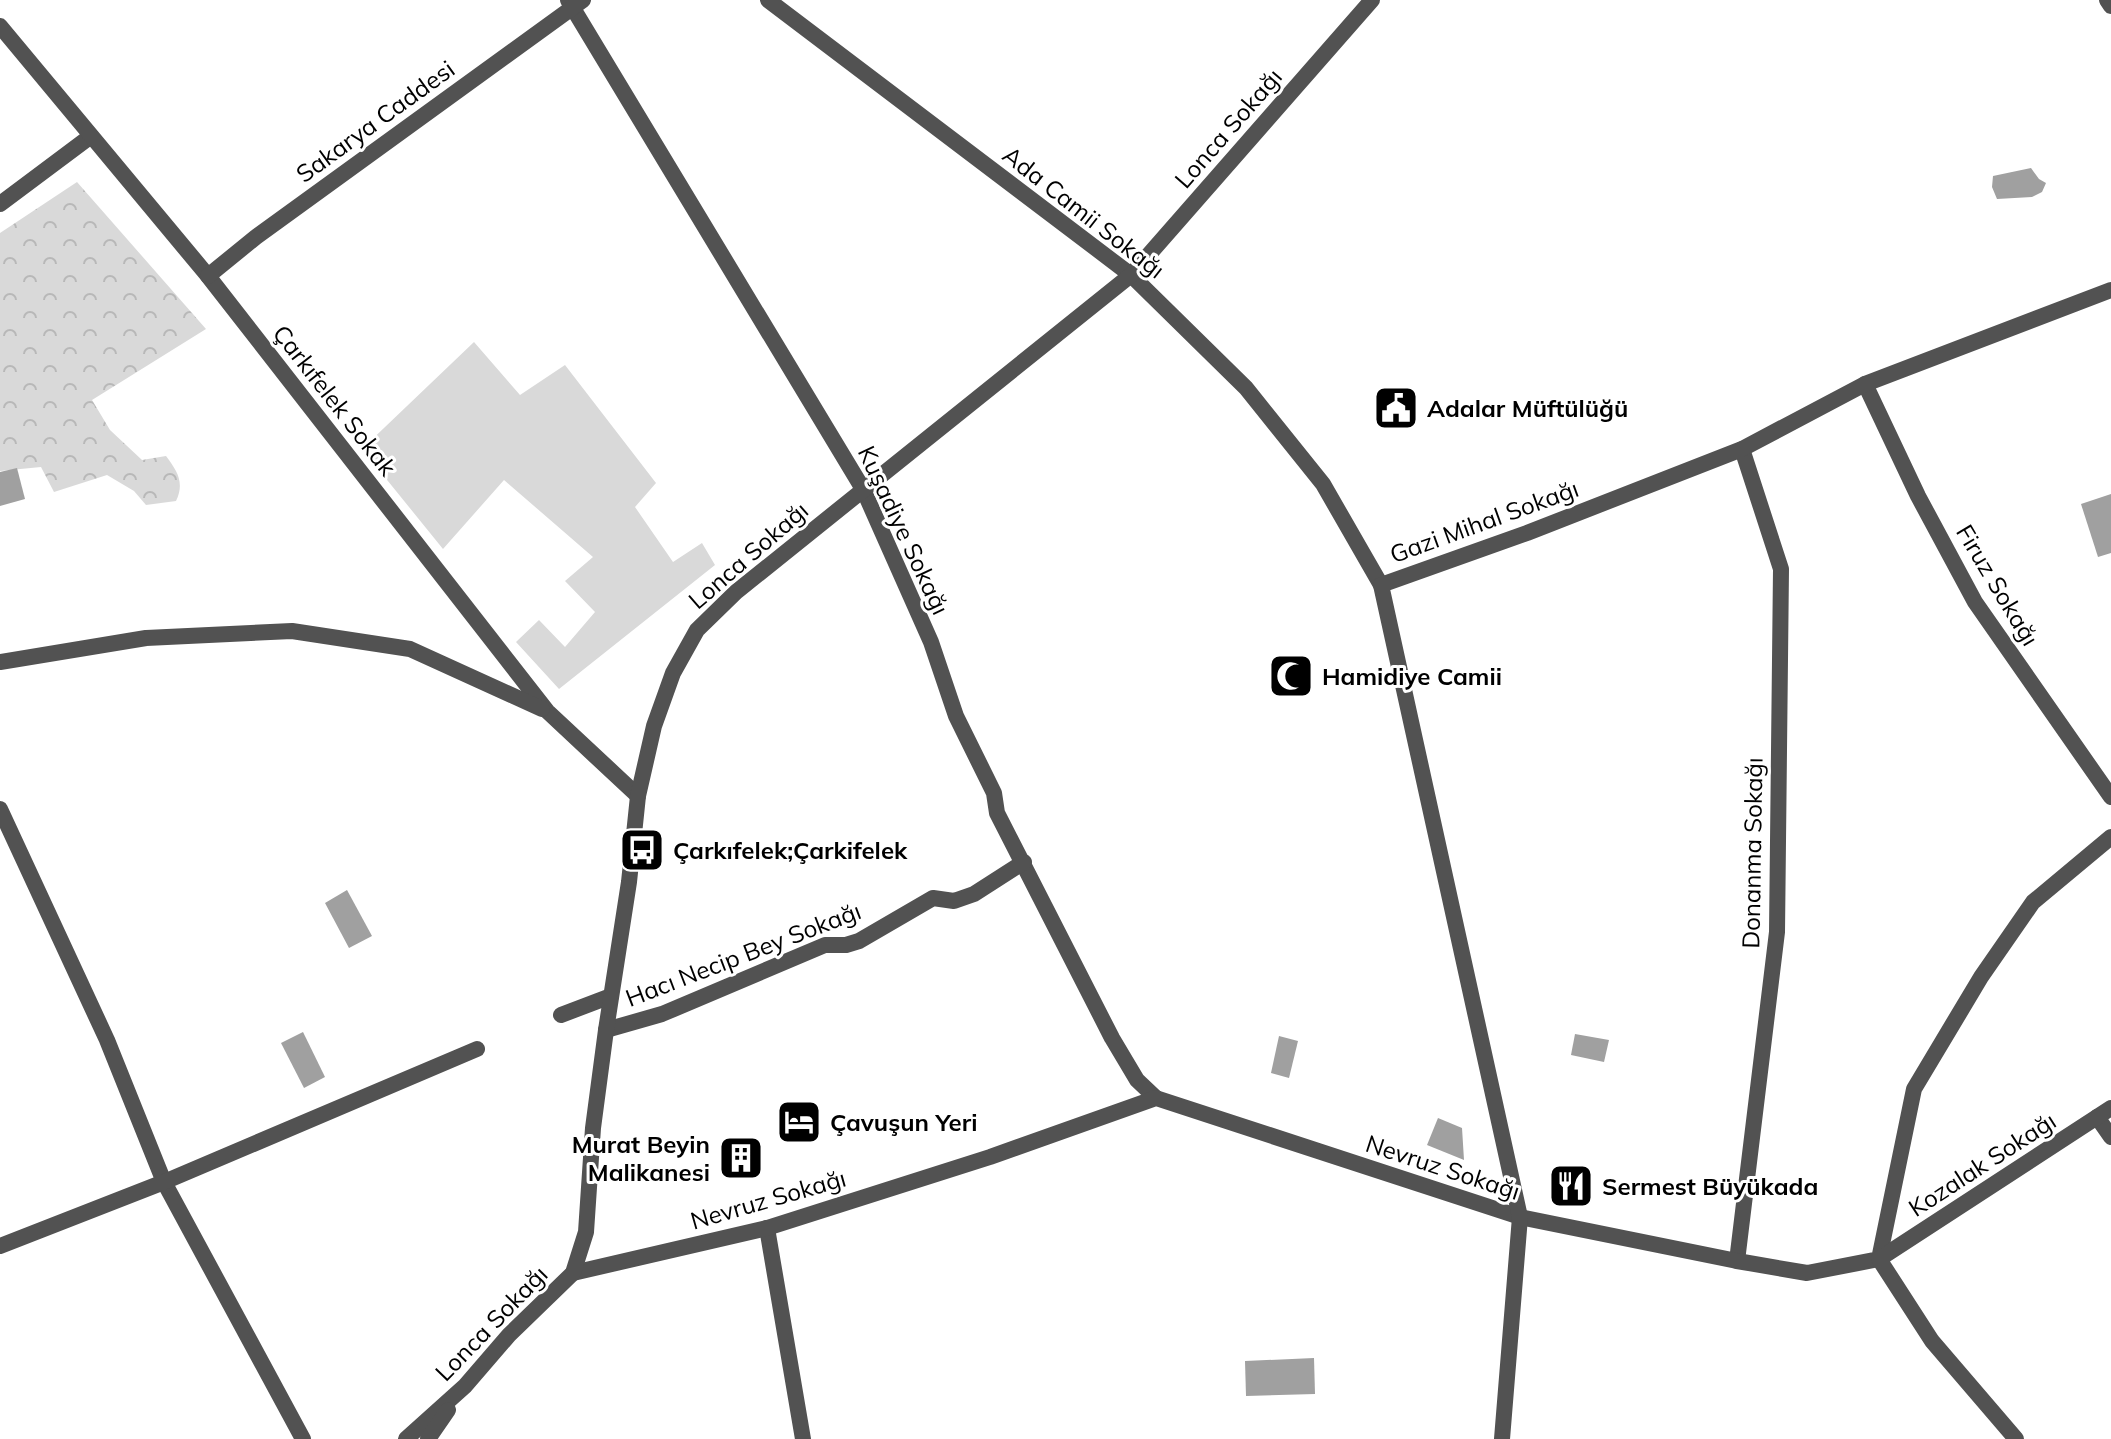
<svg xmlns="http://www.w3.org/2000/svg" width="2111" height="1439" font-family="Mulish,sans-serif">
	<defs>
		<pattern id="forest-crowns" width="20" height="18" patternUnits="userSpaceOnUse" patternTransform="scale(2)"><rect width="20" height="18" fill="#d9d9d9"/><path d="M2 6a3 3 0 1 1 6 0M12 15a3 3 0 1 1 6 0" fill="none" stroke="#b8b8b8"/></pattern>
	</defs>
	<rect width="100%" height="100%" fill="#fff"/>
	<path fill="#d9d9d9" d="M474,342L520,395L565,365L656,483L635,507L673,562L702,543L715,565L559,689L516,642L539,620L565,647L595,612L565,581L593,557L504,480L443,549L362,449Z"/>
	<path fill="url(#forest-crowns)" d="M77,182L206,329L92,400L110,430L142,460L166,456C177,471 185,482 176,501L146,505L134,491L107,475L54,492L41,467L0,471V233Z"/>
	<g fill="#a0a0a0">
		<path d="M2031,168L2039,179L2046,183L2042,192L2032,197L1997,199L1992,187L1993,176Z"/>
		<path d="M17,468L25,499L0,506V472Z"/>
		<path d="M2111,494V553L2098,557L2081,504Z"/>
		<path d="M347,890L372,936L349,948L325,903Z"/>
		<path d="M303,1032L325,1077L304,1088L281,1043Z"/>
		<path d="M1575,1034L1609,1040L1604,1062L1571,1055Z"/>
		<path d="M1279,1036L1298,1041L1289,1078L1271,1073Z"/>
		<path d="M1438,1118L1462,1128L1464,1160L1427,1145Z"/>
		<path d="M1314,1358L1315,1394L1246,1396L1245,1361Z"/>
	</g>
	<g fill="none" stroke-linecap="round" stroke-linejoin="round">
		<path stroke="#525252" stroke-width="16" d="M0,204L91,136"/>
		<g stroke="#525252" stroke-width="16">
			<path d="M568,0L863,489L931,642L956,716L994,793L997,813L1112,1038L1137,1080L1156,1098"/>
			<path d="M768,0L1131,275L1246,388L1323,484L1381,585"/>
			<path d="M0,26L208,276L547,711L638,796"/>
			<path d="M208,276L256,237L583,0"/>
			<path d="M1865,384L1918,496L1975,602L2111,797"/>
			<path d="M0,662L146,638L292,631L410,649L542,709"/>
			<path d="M0,809L107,1040L164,1182L303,1439"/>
			<path d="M561,1015L611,996"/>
			<path d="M606,1030L662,1014L825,945H846L859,941L933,898L954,901L974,894L1024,862"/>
			<path d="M2097,1117L2111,1137"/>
			<path d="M767,1228L803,1439"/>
			<path d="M0,1246L164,1182L477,1049"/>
			<path d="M1737,1261L1777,932L1781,569L1742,449"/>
			<path d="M573,1273L767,1228L990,1157L1156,1098L1520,1217L1737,1261L1807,1273L1879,1259L1914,1089L1981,977L2033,902L2111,837"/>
			<path d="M406,1439L465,1386L509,1335L573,1273L586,1232L593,1128L606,1030L629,882L638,796L654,726L673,673L697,630L736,592L1131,275L1372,0"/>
			<path d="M428,1439L448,1410"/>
			<path d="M1502,1439L1520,1217L1381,585L1527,533L1742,449L1865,384L2111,290"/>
			<path d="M2016,1439L1932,1341L1879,1259L2111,1108"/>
		</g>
		<path stroke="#525252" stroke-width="16" d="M2107,0L2111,6"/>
	</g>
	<defs>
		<g id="civic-square" transform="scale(2.3)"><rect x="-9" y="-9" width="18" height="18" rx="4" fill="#000" stroke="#fff"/><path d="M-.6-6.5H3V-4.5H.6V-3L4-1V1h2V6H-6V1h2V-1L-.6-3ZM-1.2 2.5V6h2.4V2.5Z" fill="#fff"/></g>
		<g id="mosque-square" transform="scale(2.3)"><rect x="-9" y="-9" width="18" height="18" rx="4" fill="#000" stroke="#fff"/><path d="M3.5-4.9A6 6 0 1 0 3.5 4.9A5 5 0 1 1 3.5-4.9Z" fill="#fff"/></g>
		<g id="bus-square" transform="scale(2.3)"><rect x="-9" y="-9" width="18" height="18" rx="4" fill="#000" stroke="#fff"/><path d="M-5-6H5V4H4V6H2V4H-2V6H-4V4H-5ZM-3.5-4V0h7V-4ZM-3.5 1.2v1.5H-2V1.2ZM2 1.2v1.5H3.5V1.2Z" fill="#fff"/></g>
		<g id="hotel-square" transform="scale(2.3)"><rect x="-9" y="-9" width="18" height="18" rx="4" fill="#000" stroke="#fff"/><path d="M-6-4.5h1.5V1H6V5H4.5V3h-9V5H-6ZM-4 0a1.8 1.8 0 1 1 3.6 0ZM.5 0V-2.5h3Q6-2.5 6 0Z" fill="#fff"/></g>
		<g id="building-square" transform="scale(2.3)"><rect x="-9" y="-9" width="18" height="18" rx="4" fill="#000" stroke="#fff"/><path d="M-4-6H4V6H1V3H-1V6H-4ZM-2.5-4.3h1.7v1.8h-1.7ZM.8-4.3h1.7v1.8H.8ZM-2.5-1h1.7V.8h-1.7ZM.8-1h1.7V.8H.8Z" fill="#fff"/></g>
		<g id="restaurant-square" transform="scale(2.3)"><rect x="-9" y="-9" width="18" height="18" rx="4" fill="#000" stroke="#fff"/><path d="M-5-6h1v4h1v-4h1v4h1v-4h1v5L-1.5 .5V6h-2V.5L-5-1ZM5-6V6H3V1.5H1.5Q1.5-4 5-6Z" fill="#fff"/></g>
	</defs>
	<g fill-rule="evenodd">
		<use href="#civic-square" x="1396" y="408"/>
		<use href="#mosque-square" x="1291" y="676"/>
		<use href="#bus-square" x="642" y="850"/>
		<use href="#hotel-square" x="799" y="1122"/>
		<use href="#building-square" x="741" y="1158"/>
		<use href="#restaurant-square" x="1571" y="1186"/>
	</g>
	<g text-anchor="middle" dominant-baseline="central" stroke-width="6" stroke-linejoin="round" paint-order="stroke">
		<g font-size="24" fill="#000" stroke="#fff">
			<text transform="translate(375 121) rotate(-36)">Sakarya Caddesi</text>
			<text transform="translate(1228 128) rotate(-49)">Lonca Sokağı</text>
			<text transform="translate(1084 212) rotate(38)">Ada Camii Sokağı</text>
			<text transform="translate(335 400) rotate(52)">Çarkıfelek Sokak</text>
			<text transform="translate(1484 521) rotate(-20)">Gazi Mihal Sokağı</text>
			<text transform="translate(904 530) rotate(65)">Kuşadiye Sokağı</text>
			<text transform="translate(748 555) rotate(-41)">Lonca Sokağı</text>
			<text transform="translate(1998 585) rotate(59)">Firuz Sokağı</text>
			<text transform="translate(1752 853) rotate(-89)">Donanma Sokağı</text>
			<text transform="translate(743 954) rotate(-21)">Hacı Necip Bey Sokağı</text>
			<text transform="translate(1982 1164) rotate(-33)">Kozalak Sokağı</text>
			<text transform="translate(1443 1167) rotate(18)">Nevruz Sokağı</text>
			<text transform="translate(768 1199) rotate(-16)">Nevruz Sokağı</text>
			<text transform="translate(491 1323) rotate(-46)">Lonca Sokağı</text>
		</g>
		<g font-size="24" font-weight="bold" fill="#000" stroke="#fff" text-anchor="start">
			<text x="1427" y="408">Adalar Müftülüğü</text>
			<text x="1322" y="676">Hamidiye Camii</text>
			<text x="673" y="850">Çarkıfelek;Çarkifelek</text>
			<text x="830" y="1122">Çavuşun Yeri</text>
			<text x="710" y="1144" text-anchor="end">Murat Beyin<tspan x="710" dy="28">Malikanesi</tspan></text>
			<text x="1602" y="1186">Sermest Büyükada</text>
		</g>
	</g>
</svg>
